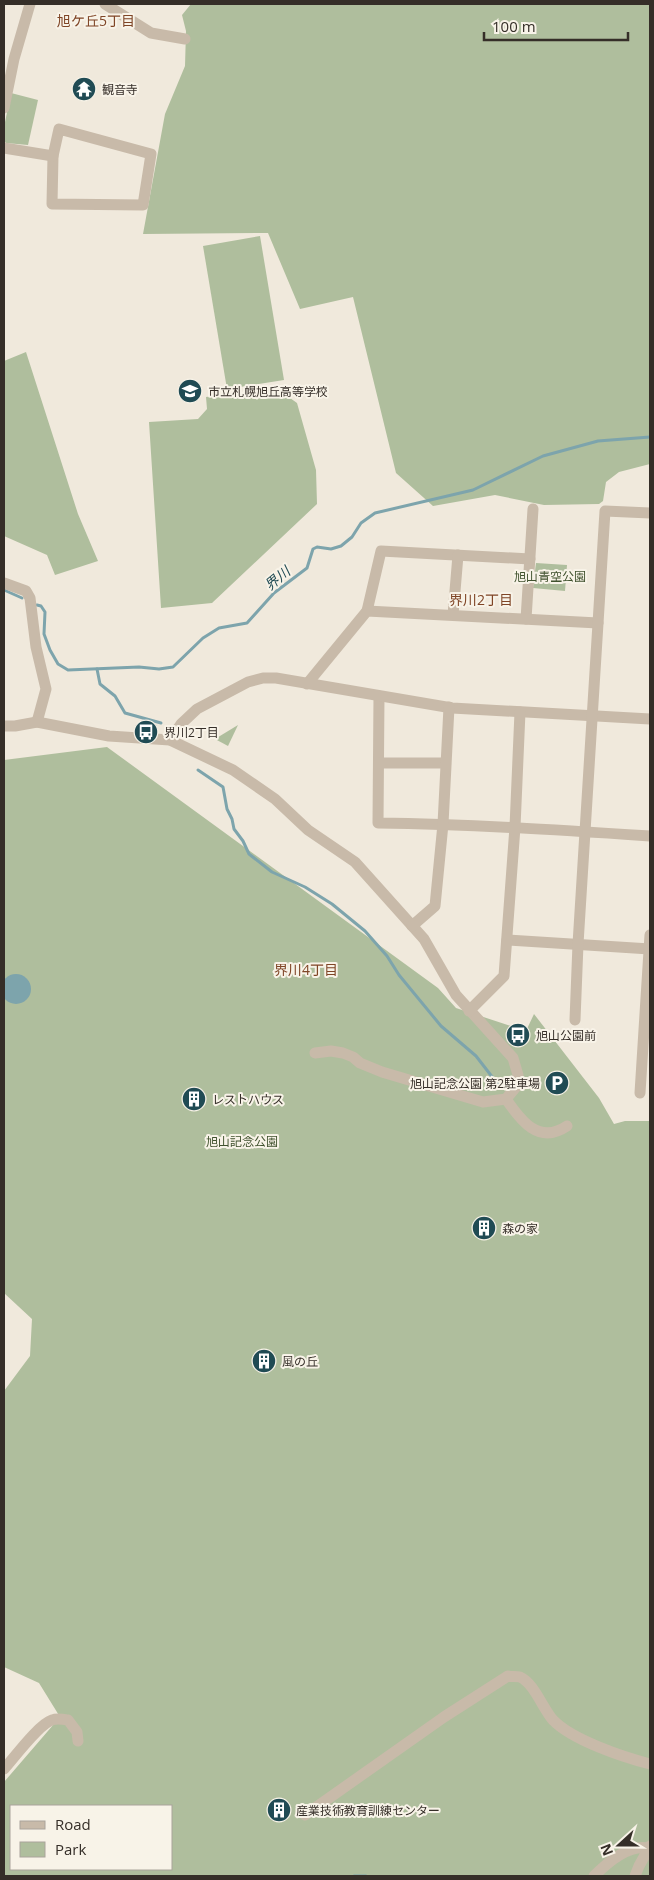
<svg xmlns="http://www.w3.org/2000/svg" width="654" height="1880" font-family="'Open Sans','Noto Sans JP',sans-serif">
	<rect width="100%" height="100%" fill="#f0e9dc"/>
	<g fill="#afbe9d" fill-rule="evenodd">
		<path d="M191,4H650V464L619,472L606,482L603,501L599,504L544,505L495,495L433,506L396,473L353,297L300,309L268,233L143,234L165,114L185,66L186,31L182,15Z"/>
		<path d="M11,93L38,100L28,145L6,143L4,141V127Z"/>
		<path d="M260,236L284,380L227,389L203,246Z"/>
		<path d="M26,352L78,514L98,561L55,575L47,555L4,536V361Z"/>
		<path d="M276,388L297,403L316,470L317,504L212,603L161,608L149,422L198,419L207,409L206,397Z"/>
		<path d="M536,563L567,565L565,591L533,588Z"/>
		<path d="M238,725L228,746L215,739Z"/>
		<path d="M107,747L438,988L456,1008L526,1031L534,1014L599,1098L614,1124L625,1121H650V1876H4V1782L60,1717L39,1683L4,1667V1391L30,1356L32,1319L4,1293V760ZM11,1806H171V1869H11Z"/>
	</g>
	<circle fill="#7da4ac" cx="16" cy="989" r="15"/>
	<g fill="none" stroke-linecap="round" stroke-linejoin="round">
		<g stroke="#7da4ac" stroke-width="3">
			<path d="M4,590L22,598"/>
			<path d="M37,605L41,606L45,612L44,634L50,650L58,664L68,670L139,667L159,669L173,667L203,638L219,628L247,623L274,593L307,568L313,549L317,547L331,549L341,546L352,537L361,523L375,513L473,490L543,456L598,441L650,437"/>
			<path d="M97,669L100,684L115,696L125,713L161,723"/>
			<path d="M198,770L223,787L227,809L232,819L234,829L243,841L249,854L272,872L305,887L332,904L365,931L387,956L399,975L441,1026L476,1056L500,1087"/>
			<path d="M354,1876H366"/>
		</g>
		<g stroke="#c8baa9" stroke-width="11">
			<path d="M105,4L151,33L185,39"/>
			<path d="M4,108L14,59L30,4"/>
			<path d="M59,129L151,154L143,205L52,204L53,156Z"/>
			<path d="M4,148L53,156"/>
			<path d="M4,583L26,591L30,598L36,647L46,689L37,722"/>
			<path d="M367,611L381,551L530,559"/>
			<path d="M453,615L458,555"/>
			<path d="M526,619L533,509"/>
			<path d="M307,684L367,611L598,623"/>
			<path d="M379,696L378,823C469,824 560,830 650,836"/>
			<path d="M4,726H15L37,722L109,736L170,740L233,770L275,799L308,830L355,862L424,939L456,995L513,1058L518,1075L516,1087L506,1099L483,1102L382,1072L360,1063L353,1057L343,1053L331,1051L315,1053"/>
			<path d="M170,740L181,724L197,709L248,682L263,678H276L452,708L650,719"/>
			<path d="M380,763H445"/>
			<path d="M412,926L435,906L443,824L449,707"/>
			<path d="M507,940L650,949"/>
			<path d="M469,1011L504,976L515,827L520,712"/>
			<path d="M575,1020L578,944L605,511L650,513"/>
			<path d="M640,1093L650,935"/>
			<path d="M506,1099C521,1121 539,1145 567,1126"/>
			<path d="M4,1769C14,1758 39,1724 52,1720C57,1718 62,1719 68,1720L77,1732L78,1741"/>
			<path d="M305,1815L444,1717L508,1676C511,1677 516,1676 520,1677C534,1683 543,1709 553,1720C572,1740 623,1757 650,1764"/>
			<path d="M594,1876C607,1863 628,1844 648,1848"/>
			<path d="M635,1876L639,1866L650,1846"/>
		</g>
	</g>
	<defs>
		<g id="temple-disc" transform="scale(1.25)"><circle r="9.5" fill="#204b54" stroke="#f8f3e8"/><path d="M0-6L5-2H3V0L6.5 2.5H4V6H1.5V3h-3V6H-4V2.5H-6.5L-3 0V-2H-5Z" fill="#fff"/></g>
		<g id="school-disc" transform="scale(1.25)"><circle r="9.5" fill="#204b54" stroke="#f8f3e8"/><path d="M0-5L7-2L0 1L-7-2ZM-4 1L0 2.5L4 1V4Q0 6-4 4Z" fill="#fff"/></g>
		<g id="bus-disc" transform="scale(1.25)"><circle r="9.5" fill="#204b54" stroke="#f8f3e8"/><path d="M-5-6H5V4H4V6H2V4H-2V6H-4V4H-5ZM-3.5-4V0h7V-4ZM-3.5 1.2v1.5H-2V1.2ZM2 1.2v1.5H3.5V1.2Z" fill="#fff"/></g>
		<g id="parking-disc" transform="scale(1.25)"><circle r="9.5" fill="#204b54" stroke="#f8f3e8"/><path d="M-3.5-5.5H1a3.5 3.5 0 0 1 0 7H-1V5.5H-3.5ZM-1-3.4V-.6H.8a1.4 1.4 0 0 0 0-2.8Z" fill="#fff"/></g>
		<g id="building-disc" transform="scale(1.25)"><circle r="9.5" fill="#204b54" stroke="#f8f3e8"/><path d="M-4-6H4V6H1V3H-1V6H-4ZM-2.5-4.3h1.7v1.8h-1.7ZM.8-4.3h1.7v1.8H.8ZM-2.5-1h1.7V.8h-1.7ZM.8-1h1.7V.8H.8Z" fill="#fff"/></g>
	</defs>
	<g fill-rule="evenodd">
		<use href="#temple-disc" x="84" y="89"/>
		<use href="#school-disc" x="190" y="391"/>
		<use href="#bus-disc" x="146" y="732"/>
		<use href="#bus-disc" x="518" y="1035"/>
		<use href="#parking-disc" x="557" y="1083"/>
		<use href="#building-disc" x="194" y="1099"/>
		<use href="#building-disc" x="484" y="1228"/>
		<use href="#building-disc" x="264" y="1361"/>
		<use href="#building-disc" x="279" y="1810"/>
	</g>
	<g text-anchor="middle" dominant-baseline="central" stroke-width="4" stroke-linejoin="round" paint-order="stroke">
		<g font-size="12" fill="#352e28" stroke="#f8f3e8" text-anchor="start">
			<text x="102" y="89">観音寺</text>
			<text x="208" y="391">市立札幌旭丘高等学校</text>
			<text x="164" y="732">界川2丁目</text>
			<text x="536" y="1035">旭山公園前</text>
			<text x="540" y="1083" text-anchor="end">旭山記念公園 第2駐車場</text>
			<text x="212" y="1099">レストハウス</text>
			<text x="502" y="1228">森の家</text>
			<text x="282" y="1361">風の丘</text>
			<text x="296" y="1810">産業技術教育訓練センター</text>
		</g>
		<g font-size="12" fill="#40522e" stroke="#f8f3e8">
			<text x="550" y="576">旭山青空公園</text>
			<text x="242" y="1141">旭山記念公園</text>
		</g>
		<g font-size="14" fill="#7f4526" stroke="#f8f3e8">
			<text x="96" y="20">旭ケ丘5丁目</text>
			<text x="481" y="599">界川2丁目</text>
			<text x="306" y="969">界川4丁目</text>
		</g>
		<g font-size="14" font-style="italic" fill="#204b54" stroke="#f8f3e8">
			<text transform="translate(277 578) rotate(-40)">界川</text>
		</g>
	</g>
	<rect width="654" height="1880" fill="none" stroke="#352e28" stroke-width="10"/>
	<rect x="10" y="1805" width="162" height="65" fill="#f8f3e8" stroke="#aaa49b"/>
	<rect x="20" y="1821" width="25" height="8" fill="#c8baa9" stroke="#aaa49b"/>
	<text x="55" y="1830" font-size="15" fill="#352e28">Road</text>
	<rect x="20" y="1842" width="25" height="15" fill="#afbe9d" stroke="#aaa49b"/>
	<text x="55" y="1855" font-size="15" fill="#352e28">Park</text>
	<g transform="translate(619 1845) rotate(249)" stroke="#f8f3e8" stroke-width="4" paint-order="stroke">
	<path d="M0-4L9 19L0 12L-9 19Z" fill="#352e28"/>
	<text y="-8" font-size="14" font-weight="bold" text-anchor="middle" fill="#352e28">N</text>
	</g>
	<path d="M484 32v8h144v-8" fill="none" stroke="#352e28" stroke-width="2.5"/>
	<text x="492" y="32" font-size="15" fill="#352e28" stroke="#f8f3e8" stroke-width="4" paint-order="stroke">100 m</text>
</svg>
